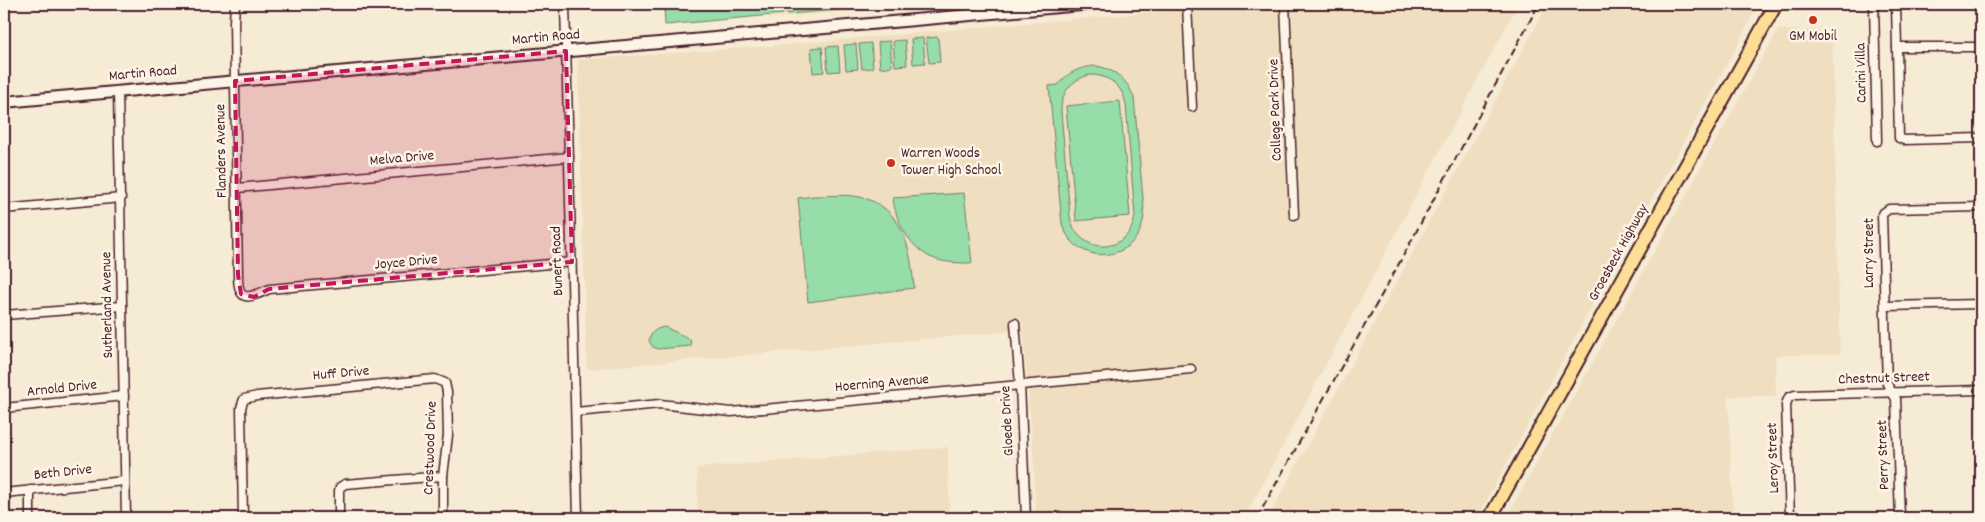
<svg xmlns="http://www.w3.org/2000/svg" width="1985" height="522" font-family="Dekko,sans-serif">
	<rect width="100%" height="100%" fill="#f6ebd4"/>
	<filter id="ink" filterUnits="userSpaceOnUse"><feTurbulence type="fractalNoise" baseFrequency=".02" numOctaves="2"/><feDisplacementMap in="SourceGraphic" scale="10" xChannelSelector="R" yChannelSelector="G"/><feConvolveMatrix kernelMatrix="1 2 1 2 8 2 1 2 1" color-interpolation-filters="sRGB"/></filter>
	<g filter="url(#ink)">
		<g fill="#efdec0">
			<path d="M769,4H932L769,18Z"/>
			<path d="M1245,4H1518L1244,518H1036L1033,448L1022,320L1011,321L1012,331L587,369L578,60L782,45Z"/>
			<path d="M1548,4H1758L1736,48L1604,284L1479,514H1433L1432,518H1268Z"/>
			<path d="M1778,30L1832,31L1840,354L1775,355L1776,396H1728L1733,518H1506Z"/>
			<path d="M948,447L949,518H698L697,468Z"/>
		</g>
		<g fill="#96ddaa" stroke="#707e6a" fill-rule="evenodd">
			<path d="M664,4H783V14L665,25Z"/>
			<path d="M787,4H911L787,14Z"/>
			<path d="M938,37L940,62L929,63L926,38Z"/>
			<path d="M923,38L925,63L913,64L911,39Z"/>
			<path d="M905,40L907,65L895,66L893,41Z"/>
			<path d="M890,41L892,66L880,68L878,42Z"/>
			<path d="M871,43L873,68L862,69L859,44Z"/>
			<path d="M856,44L858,69L846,70L844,45Z"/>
			<path d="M838,46L840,71L828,72L826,47Z"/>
			<path d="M822,47L824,72L813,73L811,48Z"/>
			<path d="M1096,66C1115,69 1128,80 1134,98L1144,210C1145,261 1078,272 1062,224L1049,86L1058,85C1068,72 1080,67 1096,66ZM1090,75C1109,75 1123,86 1126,105L1135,216C1129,256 1077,256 1070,216L1061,111C1061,92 1072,79 1090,75Z"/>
			<path d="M1120,101L1130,216L1076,221L1066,106Z"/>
			<path d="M964,193L972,263C959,263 942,263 930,257C909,246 895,220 893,198Z"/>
			<path d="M814,196C829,196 845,194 860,197C904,207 911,250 914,288L808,302L798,198Z"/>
			<path d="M665,327L690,339L691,346L658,349L653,347L649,341C651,332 656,328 665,327Z"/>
		</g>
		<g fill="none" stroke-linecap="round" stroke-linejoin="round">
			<g stroke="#4a1f2b" stroke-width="11">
				<g id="minor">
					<path d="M235,4L234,22L238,275C238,304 249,298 269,289L572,262"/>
					<path d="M565,4L578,518"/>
					<path d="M1187,4L1192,107"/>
					<path d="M1285,4L1294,215"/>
					<path d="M1874,4L1877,141"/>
					<path d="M1896,4L1899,138L1904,140L1981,138"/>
					<path d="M1897,47H1981"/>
					<path d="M118,91L126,518"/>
					<path d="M237,188L569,157"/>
					<path d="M4,209L121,198"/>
					<path d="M1885,306L1981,304"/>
					<path d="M4,315L122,306"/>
					<path d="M1015,323L1020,385L1026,518"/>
					<path d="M4,408L124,396"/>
					<path d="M576,412L660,404L731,412L1191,369"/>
					<path d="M30,490V518"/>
					<path d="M4,493L125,481"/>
					<path d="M243,518L241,408L244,399L257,396L435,379L445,383L447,392L448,435L443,476V518"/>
					<path d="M339,518V491L340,487L345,484L443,476"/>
					<path d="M1790,518L1786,404L1789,397L1795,395L1981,390"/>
					<path d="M1900,518L1896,399L1887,384L1882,214L1889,209L1981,207"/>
				</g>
			</g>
			<g stroke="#4a1f2b" stroke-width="14">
				<path id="tertiary" d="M4,102L1092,4"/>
			</g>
			<g stroke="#4a1f2b" stroke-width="16">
				<path id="primary" d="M1490,518L1776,4"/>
			</g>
			<use href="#minor" stroke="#fcf5e5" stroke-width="8"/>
			<use href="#tertiary" stroke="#fcf5e5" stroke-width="10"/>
			<use href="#primary" stroke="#fdde96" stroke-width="12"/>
			<path stroke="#4a1f2b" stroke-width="2" stroke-dasharray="8 4" stroke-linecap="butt" d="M1257,518L1395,271L1539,4"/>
		</g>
	</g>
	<path fill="#c2185b" fill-opacity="0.2" stroke="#c2185b" stroke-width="4" stroke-dasharray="10 6" stroke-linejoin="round" d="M566,51L572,262L269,289L254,297L241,294L238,275L235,81Z"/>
	<g fill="#c8321e" stroke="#fcf5e5" stroke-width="2">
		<circle cx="1813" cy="20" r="5"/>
		<circle cx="891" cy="163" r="5"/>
	</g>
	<g text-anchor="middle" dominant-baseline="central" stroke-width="5" stroke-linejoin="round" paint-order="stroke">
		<g font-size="15" fill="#4a1f2b" stroke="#fcf5e5">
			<text x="1813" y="37">GM Mobil</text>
			<text x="901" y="154" text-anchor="start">Warren Woods<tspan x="901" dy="17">Tower High School</tspan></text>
		</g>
		<g font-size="15" fill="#4a1f2b" stroke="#fcf5e5">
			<text transform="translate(546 38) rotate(-5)">Martin Road</text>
			<text transform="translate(1862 73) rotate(-91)">Carini Villa</text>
			<text transform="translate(143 74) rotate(-5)">Martin Road</text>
			<text transform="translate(1276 110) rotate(-92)">College Park Drive</text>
			<text transform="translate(222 151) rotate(-91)">Flanders Avenue</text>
			<text transform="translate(402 159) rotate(-5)">Melva Drive</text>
			<text transform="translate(1619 253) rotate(-61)">Groesbeck Highway</text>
			<text transform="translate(1870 253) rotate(-90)">Larry Street</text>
			<text transform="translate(558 261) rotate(-92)">Bunert Road</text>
			<text transform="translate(406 263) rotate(-5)">Joyce Drive</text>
			<text transform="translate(108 305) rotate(-91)">Sutherland Avenue</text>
			<text transform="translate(341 374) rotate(-5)">Huff Drive</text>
			<text transform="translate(1884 379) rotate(-2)">Chestnut Street</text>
			<text transform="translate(882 384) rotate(-5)">Hoerning Avenue</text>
			<text transform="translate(62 389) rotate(-6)">Arnold Drive</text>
			<text transform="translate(1008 421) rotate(-93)">Gloede Drive</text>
			<text transform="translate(431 448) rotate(-88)">Crestwood Drive</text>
			<text transform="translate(1884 455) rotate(-92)">Perry Street</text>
			<text transform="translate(1774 458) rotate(-92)">Leroy Street</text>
			<text transform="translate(63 473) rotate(-6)">Beth Drive</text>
		</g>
	</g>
	<rect width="1985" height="522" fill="none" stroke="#fcf5e5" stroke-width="20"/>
	<rect x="10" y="10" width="1965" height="502" fill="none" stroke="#4a1f2b" stroke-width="2" filter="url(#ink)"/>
</svg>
